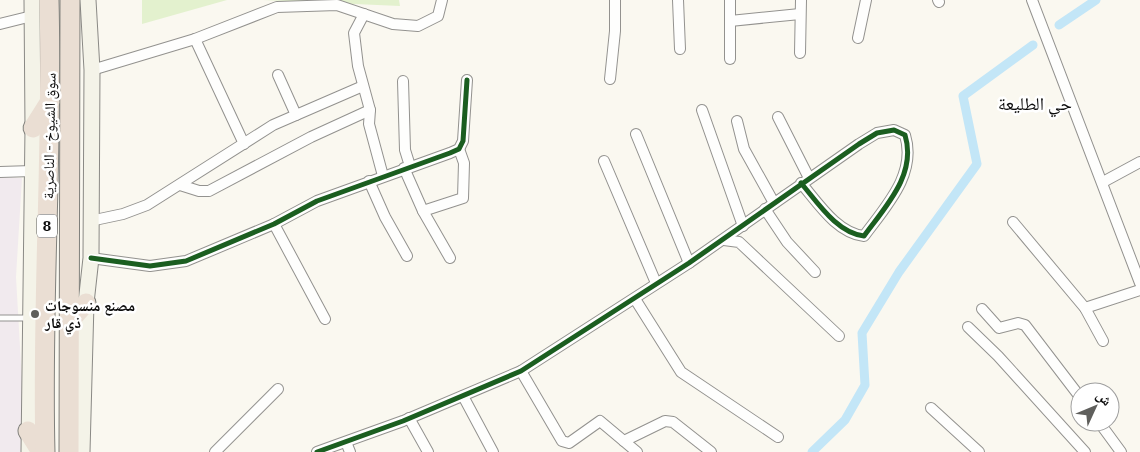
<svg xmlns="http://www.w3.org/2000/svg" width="1140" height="452" font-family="'IBM Plex Serif','Noto Naskh Arabic',serif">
	<rect width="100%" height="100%" fill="#faf8f0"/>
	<path fill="#f1eaee" d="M0,177L22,178L16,277L26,452H0Z"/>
	<g fill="#e3f1ce">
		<path d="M142,0H227L142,24Z"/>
		<path d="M263,0H399L400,6Z"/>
	</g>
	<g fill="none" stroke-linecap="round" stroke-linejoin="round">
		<g stroke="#c3e6f7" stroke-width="9">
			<path d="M1059,25L1096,0"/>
			<path d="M812,452L845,420L865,385L862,333L899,272L977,164L963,96L1033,45"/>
		</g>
		<g stroke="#93928f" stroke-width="7">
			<path id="lane" d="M0,318H29"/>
		</g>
		<g stroke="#93928f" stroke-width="12">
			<g id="street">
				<path d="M678,0L680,49"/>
				<path d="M730,0V59"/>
				<path d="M938,0L939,2"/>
				<path d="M1032,0L1140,283"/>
				<path d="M364,14L354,33L358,66L370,110L369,124L383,176"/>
				<path d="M730,21L800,14"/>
				<path d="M0,24L32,16"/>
				<path d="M858,38L866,0"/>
				<path d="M195,39L244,144"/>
				<path d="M800,53L801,0"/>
				<path d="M92,70L195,39L277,7L337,5L393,24L418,26L438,16L442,0"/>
				<path d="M278,75L296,115"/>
				<path d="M610,79L615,31V0"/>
				<path d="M403,81L405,150L410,166"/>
				<path d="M702,110L743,226"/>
				<path d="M778,117L809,178"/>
				<path d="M737,121L744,149L774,203"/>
				<path d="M636,134L689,263"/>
				<path d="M604,161L656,283"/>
				<path d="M404,168L423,211L450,258"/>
				<path d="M0,172L32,171"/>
				<path d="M369,181L385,217L407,256"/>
				<path d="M1103,182L1140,162"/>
				<path d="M180,185L199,191H209L311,137L370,110"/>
				<path d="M765,209L787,242L815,272"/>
				<path d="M423,211L463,198L464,163L459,149"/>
				<path d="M90,221L123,214L147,205L273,125L363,86"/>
				<path d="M1013,222L1085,308L1103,341"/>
				<path d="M274,224L325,319"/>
				<path d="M724,240L739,242L839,336"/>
				<path d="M91,258L150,266L186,261L274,224L317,201L450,153L459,149L463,141L467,80"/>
				<path d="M635,299L681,372L778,437"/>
				<path d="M1085,308L1140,290"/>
				<path d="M982,309L999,328L1018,323L1025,325L1080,397"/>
				<path d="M968,327L998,356L1085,452"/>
				<path d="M521,371L562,441L569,443L600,421L637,452"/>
				<path d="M463,396L493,452"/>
				<path d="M931,408L979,452"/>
				<path d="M409,418L428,452"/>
				<path d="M1099,422L1121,452"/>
				<path d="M624,441L665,421L673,422L711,452"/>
				<path d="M346,442L350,452"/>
				<path d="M215,452L278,389"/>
				<path d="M317,452L403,421L521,371L689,263L859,144L877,133L894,130L905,135C917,174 886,206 864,236C837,233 818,203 801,183"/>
			</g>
		</g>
		<g stroke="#8a8985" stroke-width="17">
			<g id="secondary">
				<path d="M29,452L33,128L32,0"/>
				<path d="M82,452L86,303L91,258L92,70L88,0"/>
			</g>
		</g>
		<g stroke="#80807c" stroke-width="21">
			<g id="highway">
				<path d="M33,128L50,101"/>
				<path d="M69,322L86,303"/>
				<path d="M28,431L41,452"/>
				<path d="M45,452C41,301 53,151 49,0"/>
				<path d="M69,452L70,0"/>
			</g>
		</g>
		<use href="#lane" stroke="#fefefd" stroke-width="5"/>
		<use href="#street" stroke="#fefefd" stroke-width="10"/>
		<use href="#secondary" stroke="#f4f3e8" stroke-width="15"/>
		<use href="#highway" stroke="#eaded3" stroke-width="19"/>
		<g stroke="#fff" stroke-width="8">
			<g id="cycleway">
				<path d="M91,258L150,266L186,261L274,224L317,201L450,153L459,149L463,141L467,80"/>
				<path d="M317,452L403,421L521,371L689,263L859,144L877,133L894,130L905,135C917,174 886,206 864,236C837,233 818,203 801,183"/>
			</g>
		</g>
		<use href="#cycleway" stroke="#1b5e20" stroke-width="5"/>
	</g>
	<circle fill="#5f5f5c" stroke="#fff" stroke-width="2" cx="35" cy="314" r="5"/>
	<g text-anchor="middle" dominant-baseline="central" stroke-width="5" stroke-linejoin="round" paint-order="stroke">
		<rect fill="#fff" stroke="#555" stroke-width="1" x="37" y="214.5" width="20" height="23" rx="4"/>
		<g font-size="14" font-weight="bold" fill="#0c0c0c">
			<text x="47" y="226">8</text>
		</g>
		<g font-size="15" fill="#0c0c0c" stroke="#fff">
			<text transform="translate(49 136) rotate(-89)">سوق الشيوخ - الناصرية</text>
		</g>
		<g font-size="15" font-weight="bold" fill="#0c0c0c" stroke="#fff" text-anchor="start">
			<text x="45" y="305">مصنع منسوجات<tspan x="45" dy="17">ذي قار</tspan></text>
		</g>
		<g font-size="18" fill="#0c0c0c" stroke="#fff">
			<text x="1035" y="103">حي الطليعة</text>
		</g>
	</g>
	<g transform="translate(1095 407) rotate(46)"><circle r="24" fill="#ffffff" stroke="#9e9e9e"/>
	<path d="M0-4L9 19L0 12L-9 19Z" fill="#5f5f5c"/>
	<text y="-8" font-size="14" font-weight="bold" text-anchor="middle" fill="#0c0c0c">ش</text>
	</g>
</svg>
